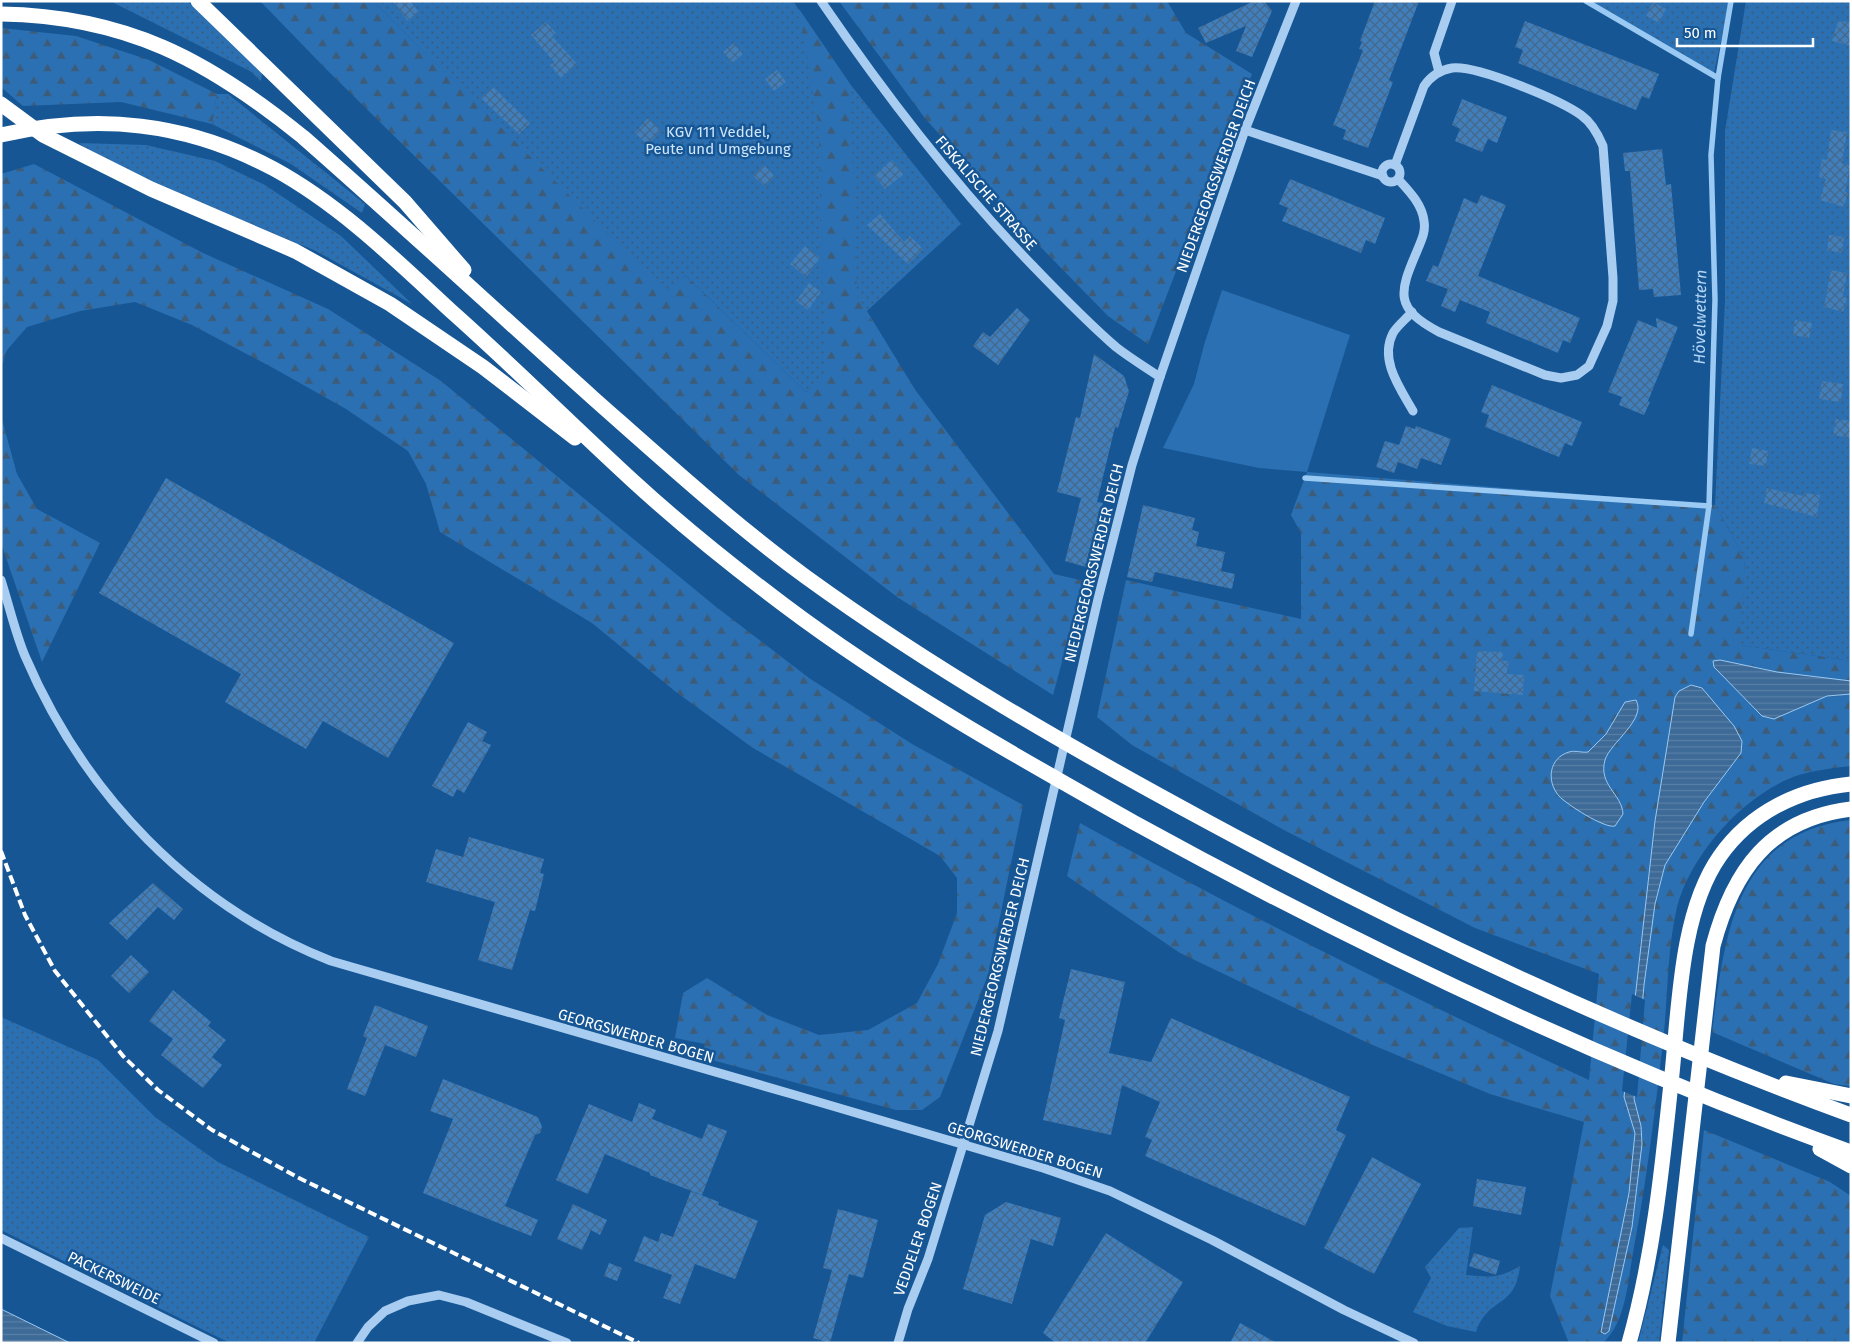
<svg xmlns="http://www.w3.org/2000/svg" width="1852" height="1344" font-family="'Fira Sans',sans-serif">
	<defs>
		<pattern id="grass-dots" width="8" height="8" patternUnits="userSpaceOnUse" patternTransform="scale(1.25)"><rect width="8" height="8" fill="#2a70b3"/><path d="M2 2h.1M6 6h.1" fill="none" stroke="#3d5c7a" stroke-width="1.8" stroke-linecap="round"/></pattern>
		<pattern id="forest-firs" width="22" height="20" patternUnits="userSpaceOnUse" patternTransform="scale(1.25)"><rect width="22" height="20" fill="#2a70b3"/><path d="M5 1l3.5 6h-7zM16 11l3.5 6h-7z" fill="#3d5c7a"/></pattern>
		<pattern id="water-rules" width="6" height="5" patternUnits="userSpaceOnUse" patternTransform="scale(1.25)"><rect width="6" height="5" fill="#3d6a97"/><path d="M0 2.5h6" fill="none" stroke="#5a80a7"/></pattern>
		<pattern id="building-cross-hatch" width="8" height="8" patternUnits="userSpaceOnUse" patternTransform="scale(1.25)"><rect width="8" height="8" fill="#407fbc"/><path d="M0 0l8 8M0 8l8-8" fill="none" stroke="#45688a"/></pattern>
	</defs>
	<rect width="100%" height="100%" fill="#175694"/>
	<g fill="url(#grass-dots)">
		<path d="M110,1H187L262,73L261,81L250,71Z"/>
		<path d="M373,1H793L850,84L961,224L867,311L898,362L827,373L806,392L685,275L666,292Z"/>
		<path d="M1581,1H1730L1713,77Z"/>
		<path d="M1746,1H1851V661L1739,645L1745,559L1715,505L1725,301V131Z"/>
		<path d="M217,94H228L365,204L362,213L291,164L212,124Z"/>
		<path d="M79,143L146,145L215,161L265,185L341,236L412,304L316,251L196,201L94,154Z"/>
		<path d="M1,1017L98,1060L155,1117L218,1162L369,1237L314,1343H230L1,1230Z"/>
		<path d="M1473,1227L1466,1275C1491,1277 1498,1279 1520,1266C1515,1310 1489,1295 1476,1332L1447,1326L1413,1312L1431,1278L1425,1267L1459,1228Z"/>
		<path d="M1663,1245L1669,1250L1659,1343H1638Z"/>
	</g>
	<g fill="url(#forest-firs)" fill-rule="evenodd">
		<path d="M260,1H373L666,291L685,275L806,392L827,372L821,262L819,129L799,9L850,84L857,296L916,391L1054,574L1084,581L1053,695L897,597L739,475L327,70Z"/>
		<path d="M839,1H1167L1186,33L1252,74L1148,344L1108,316L1022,228L924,117Z"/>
		<path d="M1,28L76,36L149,60L217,94L212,124L121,102L23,106L1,87Z"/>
		<path d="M34,164L203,253L328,309L441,381L715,606L809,678L912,744L1023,805L988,975L940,1097L922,1110H896L701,1057L705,1044L675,1038L683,993L707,978L767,1015L819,1035L868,1030L917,1003L938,964L957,913V878L940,856L753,748L676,692L592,623L440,532L426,484L408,451L346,409L275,369L192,325L135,302L80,311L27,327L7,350L1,368V174Z"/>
		<path d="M1,416L17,474L37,509L100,543L42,662L1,543Z"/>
		<path d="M1307,472L1715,505L1745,559L1740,645L1851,661V681L1777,672L1756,667L1713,662L1714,667L1762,716L1774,719L1827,696L1851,694V766C1833,768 1816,770 1799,775C1746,792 1691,853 1677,907C1667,950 1668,997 1663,1042C1655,1110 1647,1179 1634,1247C1628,1278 1627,1321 1603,1343H1569L1550,1296L1584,1122L1490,1094L1368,1043L1180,953L1067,876L1080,823C1246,915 1416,1000 1589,1080L1599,974L1475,928L1284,830L1132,745L1097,717L1126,580L1301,619V533L1291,515ZM1691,685L1702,688L1742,741L1741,753L1704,802L1665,865L1655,904L1644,984L1634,1099L1641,1126L1642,1144L1632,1227L1609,1331L1605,1334L1629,1193L1635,1133L1624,1097L1655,821L1679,691Z"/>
		<path d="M1851,820V1086L1834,1084L1712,1032C1725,938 1733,833 1851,820Z"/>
		<path d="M1704,1130L1830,1182L1851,1196V1343H1682Z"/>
	</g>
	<path fill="#2a70b3" d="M1222,290L1350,335L1307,472L1259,468L1163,448L1194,384L1204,345Z"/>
	<g fill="url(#water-rules)" stroke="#9ac9f3">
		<path d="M1720,660L1777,672L1851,681V694L1827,696L1774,719L1762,716L1714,667L1713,661Z"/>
		<path d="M1691,685L1702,688L1734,726L1742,741L1741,753L1704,802L1665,865L1655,904L1644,985L1634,1099L1641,1126L1642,1144L1632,1227L1609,1331L1605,1334L1601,1332L1629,1193L1635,1133L1624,1097L1655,821L1675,697L1679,691Z"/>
		<path d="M1636,700C1647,719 1610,743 1605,760C1598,785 1622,794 1623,814L1615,826C1605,829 1566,804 1559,796C1546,781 1549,758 1569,752C1575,750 1582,753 1588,752L1606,734L1625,702Z"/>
		<path d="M1,1309L70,1343H1Z"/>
	</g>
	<path fill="#175694" d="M1632,994L1645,1000L1637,1097L1622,1091Z"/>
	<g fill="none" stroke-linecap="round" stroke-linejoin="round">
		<g stroke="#9ac9f3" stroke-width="5.5">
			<path d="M1586,1L1718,78"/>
			<path d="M1305,478L1709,506"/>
			<path d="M1691,634L1709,506L1715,300L1711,155L1718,78L1731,1"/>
		</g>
	</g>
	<g fill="url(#building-cross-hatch)">
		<path d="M392,1H410L419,12L408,21Z"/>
		<path d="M1254,1H1264L1272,11L1252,57L1236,51L1246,26L1206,43L1198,28Z"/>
		<path d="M1375,1H1419L1389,80L1393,82L1368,148L1343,139L1346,130L1333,125L1363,50L1359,49L1362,42L1360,41Z"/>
		<path d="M1653,2L1666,9L1659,23L1646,16Z"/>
		<path d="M1525,21L1659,74L1649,99L1642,96L1636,110L1518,63L1523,50L1515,47Z"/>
		<path d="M1838,21L1851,22V46L1832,41Z"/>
		<path d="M546,22L556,33L552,36L577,64L561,78L550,65L554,62L531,35Z"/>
		<path d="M734,43L743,54L732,63L723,52Z"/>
		<path d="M777,70L786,82L774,91L765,79Z"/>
		<path d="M493,87L530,123L519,134L481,98Z"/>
		<path d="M1462,99L1507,117L1497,143L1488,139L1482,152L1455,141L1460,129L1452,125Z"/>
		<path d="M648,118L661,130L648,145L635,133Z"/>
		<path d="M1831,130L1847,132L1842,163L1850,166L1845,192H1848L1844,207L1820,200L1826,179L1819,177L1822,159L1827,160Z"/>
		<path d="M1662,149L1666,185L1671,184L1681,295L1654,297L1653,289L1639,290L1630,171H1625L1623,153Z"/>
		<path d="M892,160L904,174L885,189L874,175Z"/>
		<path d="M764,165L775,176L765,186L753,176Z"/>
		<path d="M1290,179L1385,218L1375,244L1366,240L1361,253L1282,221L1288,208L1279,204Z"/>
		<path d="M1481,195L1506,205L1478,276L1580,318L1570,343L1563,340L1558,353L1486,323L1490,312L1460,300L1455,312L1441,306L1448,289L1426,281L1433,265L1438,267L1464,198L1477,204Z"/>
		<path d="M880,214L904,242L910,236L923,249L908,264L867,225Z"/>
		<path d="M1829,235L1844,237L1842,253L1827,250Z"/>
		<path d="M805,246L820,258L806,277L790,264Z"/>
		<path d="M1831,270L1847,273L1843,297L1847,298L1843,312L1824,307Z"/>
		<path d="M809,283L821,292L808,310L796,301Z"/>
		<path d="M1017,308L1030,320L998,365L973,346L983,332L990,337Z"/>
		<path d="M1656,318L1678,327L1648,401L1650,402L1644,415L1619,405L1622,397L1608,392L1638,320L1657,328Z"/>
		<path d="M1795,320L1812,323L1809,338L1793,335Z"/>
		<path d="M1094,354L1124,376L1129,391L1118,428L1115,427L1097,502L1103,503L1086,567L1065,561L1081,498L1057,492L1076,417L1080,418Z"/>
		<path d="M1822,381L1843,384L1841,402L1819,399Z"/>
		<path d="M1492,385L1582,422L1572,446L1565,443L1559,457L1485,427L1489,415L1481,412Z"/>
		<path d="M1836,419L1851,421V438L1833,435Z"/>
		<path d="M1406,426L1415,429L1416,426L1451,439L1441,465L1421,458L1417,469L1398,462L1394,473L1376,467L1385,441L1399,445Z"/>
		<path d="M1752,448L1768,451L1766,466L1749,464Z"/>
		<path d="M166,478L454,643L388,758L323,721L306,749L225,702L241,674L99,593Z"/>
		<path d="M1767,488L1803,496L1804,493L1820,495L1817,517L1764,503Z"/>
		<path d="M1143,505L1195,518L1192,530L1199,532L1196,546L1225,552L1221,571L1235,574L1232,589L1155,572L1152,582L1127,577Z"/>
		<path d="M1477,651L1503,652L1502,661H1509L1507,674L1524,675L1523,695L1474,691Z"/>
		<path d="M468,722L487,732L482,741L491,745L464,793L457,789L453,797L432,786Z"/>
		<path d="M469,837L544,859L540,873L544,874L535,911L530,910L512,970L478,960L495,902L426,882L436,849L463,857Z"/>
		<path d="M153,883L183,909L174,920L158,907L127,940L109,923Z"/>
		<path d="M131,955L149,972L129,993L111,976Z"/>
		<path d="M1071,969L1125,982L1109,1053L1151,1062L1171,1018L1350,1097L1336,1130L1346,1135L1305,1226L1145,1156L1152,1140L1145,1137L1160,1102L1122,1085L1111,1135L1043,1120L1065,1020L1059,1018Z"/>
		<path d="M173,990L211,1022L208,1026L226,1040L212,1057L222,1065L203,1088L161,1055L173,1039L149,1021Z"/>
		<path d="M375,1005L428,1026L416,1057L385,1045L365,1096L347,1089L367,1038L363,1036Z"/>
		<path d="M443,1079L538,1117L542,1127L540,1133L535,1135L505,1206L538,1220L531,1236L423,1193L453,1119L430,1111Z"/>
		<path d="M639,1103L656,1110L652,1119L702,1139L708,1124L727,1131L702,1195L650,1175V1173L605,1154L588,1194L556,1180L589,1104L632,1122Z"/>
		<path d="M1372,1157L1421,1184L1374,1274L1324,1248Z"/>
		<path d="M1477,1179L1526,1187L1521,1215L1473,1206Z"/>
		<path d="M691,1191L719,1202L718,1205L758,1221L735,1279L695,1264L680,1304L663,1298L672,1275L634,1261L644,1236L658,1242L661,1233L673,1237Z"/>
		<path d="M1006,1202L1061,1218L1053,1246L1031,1239L1012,1304L963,1289L985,1215Z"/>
		<path d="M573,1204L607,1220L600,1235L591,1230L582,1250L557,1239Z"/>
		<path d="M838,1209L878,1220L863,1278L849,1274L830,1343L813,1338L832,1270L823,1268Z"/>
		<path d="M1106,1233L1183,1282L1145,1343H1056L1043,1333Z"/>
		<path d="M1474,1253L1500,1261L1496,1275L1469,1266Z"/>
		<path d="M609,1263L622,1268L617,1281L604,1276Z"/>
		<path d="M1240,1323L1277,1343H1230Z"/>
	</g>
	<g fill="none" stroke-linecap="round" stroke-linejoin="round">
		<g stroke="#a8cdf1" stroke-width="9">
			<path d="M821,1C886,96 954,185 1034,267C1061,295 1087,322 1116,347C1130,358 1145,367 1160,377"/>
			<path d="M1439,72L1434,53L1452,1"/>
			<path d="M1245,130L1383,176"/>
			<circle cx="1391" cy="173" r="9"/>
			<path d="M1395,165L1424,86C1431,76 1440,70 1452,68C1477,65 1560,100 1581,115C1591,122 1598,134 1603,146L1613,278V301L1607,326L1589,366L1577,375L1561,378L1545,375L1439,332C1394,308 1399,293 1417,251C1421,241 1426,232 1424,221C1422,204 1409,191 1398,179"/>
			<path d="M1412,312C1406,319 1397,326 1393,333C1379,360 1400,388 1413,411"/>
			<path d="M1,580C9,605 15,632 25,656C84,794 191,906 331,961L795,1095L1043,1168L1110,1191L1212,1240L1344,1310L1414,1343"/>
			<path d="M1,1238L214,1343"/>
			<path d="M357,1343L368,1327L385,1311L408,1301L439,1295L466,1302L567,1343"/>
			<path d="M898,1343L908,1309L928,1259L998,1031L1098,599L1132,465L1160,377L1245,130L1296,1"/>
		</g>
		<g stroke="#fff" stroke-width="15">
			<path d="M198,1L405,202L464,270"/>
			<path d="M1,14C126,16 208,60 303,137C401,223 496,311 593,398C662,459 731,522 806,577C933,669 1071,748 1210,823C1417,935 1630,1034 1851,1115"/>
			<path d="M1,104L43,135L151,189L295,251L390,304L483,367L575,438"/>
			<path d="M1,135C98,113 186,122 274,169C340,205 396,260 451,311C513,366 572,425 633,481C681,525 732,566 784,605C893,687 1014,755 1133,822C1364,949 1603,1063 1851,1152"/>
			<path d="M1786,1083L1851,1096"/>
			<path d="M1820,1149L1851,1166"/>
			<path d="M1629,1343C1653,1258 1662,1170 1671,1083C1679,1013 1679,914 1720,856C1751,812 1799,789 1851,784"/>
			<path d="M1668,1343L1713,946C1733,871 1769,819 1851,809"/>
		</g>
		<path stroke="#fff" stroke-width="4" stroke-dasharray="9 4" stroke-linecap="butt" d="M1,851L25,915L55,971L123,1056L158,1090L212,1130L297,1177L639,1343"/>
	</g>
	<g text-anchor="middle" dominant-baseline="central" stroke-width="5" stroke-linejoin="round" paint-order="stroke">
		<g font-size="15" fill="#cfe6fc" stroke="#175694">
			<text x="718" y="132">KGV 111 Veddel,<tspan x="718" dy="17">Peute und Umgebung</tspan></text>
		</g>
		<g font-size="15" fill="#fff" stroke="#175694">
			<text transform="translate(1216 176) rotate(-70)">NIEDERGEORGSWERDER DEICH</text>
			<text transform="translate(986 193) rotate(49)">FISKALISCHE STRASSE</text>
			<text transform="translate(1094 563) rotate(-76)">NIEDERGEORGSWERDER DEICH</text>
			<text transform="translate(1000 957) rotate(-76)">NIEDERGEORGSWERDER DEICH</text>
			<text transform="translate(636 1036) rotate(16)">GEORGSWERDER BOGEN</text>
			<text transform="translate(1025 1150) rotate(17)">GEORGSWERDER BOGEN</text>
			<text transform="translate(918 1239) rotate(-71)">VEDDELER BOGEN</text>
			<text transform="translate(114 1278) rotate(26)">PACKERSWEIDE</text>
		</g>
		<g font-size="16" font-style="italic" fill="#b4d7f7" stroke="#175694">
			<text transform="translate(1700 317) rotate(-89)">Hövelwettern</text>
		</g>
	</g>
	<rect width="1852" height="1344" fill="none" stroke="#ffffff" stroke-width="5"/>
	<path d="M1677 38v8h136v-8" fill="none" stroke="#ffffff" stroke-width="2.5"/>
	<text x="1684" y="38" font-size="15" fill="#ffffff" stroke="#175694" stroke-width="4" paint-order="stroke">50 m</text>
</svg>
